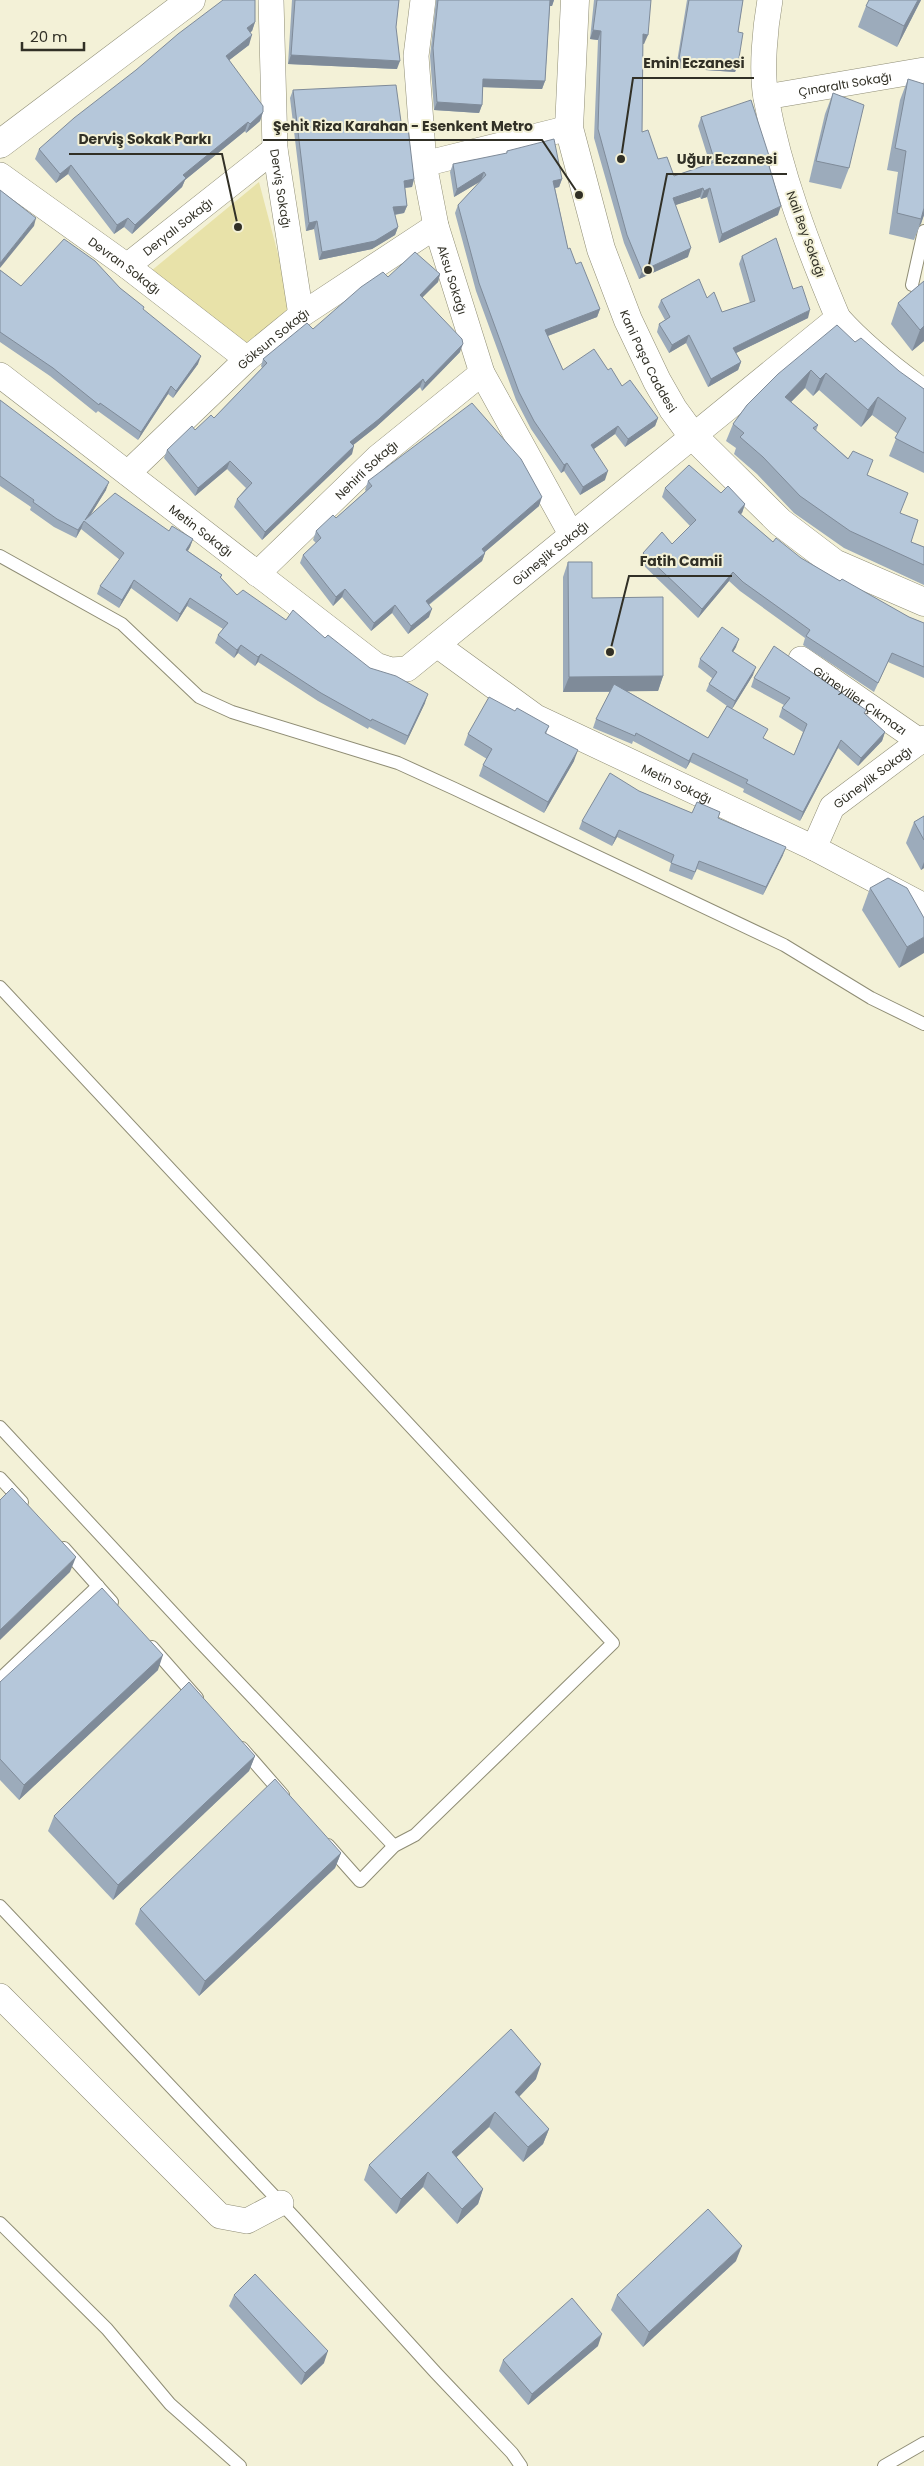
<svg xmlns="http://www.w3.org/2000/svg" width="924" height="2466" font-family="Poppins,sans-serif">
	<rect width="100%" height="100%" fill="#f3f1d7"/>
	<path fill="#e8e2a9" d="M259,182L292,307L252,347L151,271Z"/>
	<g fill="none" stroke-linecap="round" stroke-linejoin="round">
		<g stroke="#8f8d75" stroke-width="14">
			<g id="lane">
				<path d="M912,285L924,231"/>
				<path d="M0,556L122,624L199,697L232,712L398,763L455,789L784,945L871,998L924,1024"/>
				<path d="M0,987L613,1643L415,1835L394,1846L360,1881L328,1845"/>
				<path d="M0,1427L201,1643L394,1846"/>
				<path d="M0,1478L22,1502"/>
				<path d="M64,1548L112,1602"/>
				<path d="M152,1647L197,1698"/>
				<path d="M0,1679L98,1586"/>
				<path d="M242,1748L283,1795"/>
				<path d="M0,1906L294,2217L436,2373L512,2453L521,2466"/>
				<path d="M0,2223L107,2329L170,2404L240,2466"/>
				<path d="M884,2466L924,2443"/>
			</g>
		</g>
		<g stroke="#8f8d75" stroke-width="26">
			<g id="street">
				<path id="s1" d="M271,0L275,149L301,315"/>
				<path id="s2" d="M423,0L416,56L424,164L436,226L482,373L571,534"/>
				<path id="s3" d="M766,97L924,70"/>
				<path d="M424,164L569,128"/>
				<path id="s4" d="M0,175L127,266L247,359"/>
				<path id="s5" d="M127,266L275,149"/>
				<path d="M838,318C864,347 892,369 924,392"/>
				<path id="s6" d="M0,375L376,665L391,670L407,669L838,318C808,247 780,174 766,98C761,70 765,28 770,0"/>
				<path id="s7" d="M128,473L247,359L301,315L436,226"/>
				<path id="s8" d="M257,574L378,457L482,373"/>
				<path id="s9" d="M437,645L536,717L814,848L924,906"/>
				<path id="s10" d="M801,659L921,742"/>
				<path id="s11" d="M814,848L832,807L924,738"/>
				<path d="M0,1996L220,2216L247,2221L281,2203"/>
			</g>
		</g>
		<g stroke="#8f8d75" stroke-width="29">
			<g id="secondary">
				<path id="s12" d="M575,0L569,128L601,249L628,320L657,381L673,409L692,435L780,522L834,563L924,602"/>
				<path d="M0,144L191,0"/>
			</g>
		</g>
		<use href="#lane" stroke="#fff" stroke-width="12"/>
		<use href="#street" stroke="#fff" stroke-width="25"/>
		<use href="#secondary" stroke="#fff" stroke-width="28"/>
	</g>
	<g fill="#9cabbb">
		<path d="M292,0H399L396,27L397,69L288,64Z"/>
		<path d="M436,0H554L552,6H550L545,81L542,89L483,87L482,105L479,113L434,110L430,56Z"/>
		<path d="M594,0H651L644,44H643L642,132L658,159L674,176L710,164L698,126L701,117L770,170L778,215L719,243L707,197L701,199L700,197L675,205L688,257L639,279L624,243L594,138L598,40L590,39Z"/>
		<path d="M687,0H743L738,32V64L735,72L676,68Z"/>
		<path d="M869,0H921L897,47L858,27L866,6Z"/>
		<path d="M255,22L252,31L250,32L249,45L229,60L263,112L260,121L246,133L245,131L185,180L182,187L132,234L124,227L114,234L68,174L56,183L35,159L39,149Z"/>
		<path d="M908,79L924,215L914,240L889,234L898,172L887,170L900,100Z"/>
		<path d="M293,90L402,129L414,179L412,187L405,188L407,206L404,213L395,215L398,227L395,235L372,249L319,260L314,229L306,231L290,98Z"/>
		<path d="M833,93L849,168L841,189L809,182L825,114Z"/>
		<path d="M507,151L562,179L559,187L555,188L568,249L600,309L597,317L548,336L563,370H608L622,386L658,418L655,426L625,447L615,434L594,449L605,480L580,495L564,471L561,473L531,429L516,400L476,291L455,213L458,205L481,181L454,197L450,172L453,164L506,154Z"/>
		<path d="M742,256L793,289L808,318L736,353L741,362L738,370L708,387L686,343L669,353L657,332L659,324L665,320L658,307L661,300L707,298L722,312L750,303L739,264Z"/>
		<path d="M0,270L21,286L120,288L198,364L173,398L168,394L138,440L98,411L96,413L50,376L0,342Z"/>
		<path d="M440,274L438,282L422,297L460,352L422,391L420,387L376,427L353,445L352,454L262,540L234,507L237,499L246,488L227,469L195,496L164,458L167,450L195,430L214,418L262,368L261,366L263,359L313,329L388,277Z"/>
		<path d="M924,281V341L912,351L891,324L898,303Z"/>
		<path d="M855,342L924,389V473L889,456L898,434L872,415L861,427L819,390L813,396L805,388L791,402L818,425L816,431L868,475L900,513L911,542L924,547V585L844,548L794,513L757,474L734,454L736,448L726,441L733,424L747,405Z"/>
		<path d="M0,400L106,490L90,516L169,531L193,539L190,547L188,551L222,575L221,578L237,595L286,620L325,638L370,668L425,703L405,745L369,727L368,729L318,701L258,662L255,666L238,653L234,658L215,643L218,635L223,629L187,606L177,622L131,588L119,608L97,594L100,586L120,560L81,529L76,538L54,527L30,510L31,507L0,486Z"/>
		<path d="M368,481L539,506L485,552V553L482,561L429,605V617L408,634L392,613L371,631L342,597L333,606L300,563L303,555L316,543L313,540L316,531L336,518L366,491L365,490Z"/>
		<path d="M665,488L721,493L745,504L742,513L740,514L773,542L840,581L909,617L924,623V678L888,662L874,692L803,645L805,638L740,591L729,581L698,618L640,562L643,553L672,544L690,526L662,497Z"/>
		<path d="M568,562L592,598L663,676L658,691H627L708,738L727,706L706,691L709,684L712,678L698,667L700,659L736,647L733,652L753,675L732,709L764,739L794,755L803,732L779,717L782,708L784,705L751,687L754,678L864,714L885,732L882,741L858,766L838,748L800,821L743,792L744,789L690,762L686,769L633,741L632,744L593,728L596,719L610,692H563V577Z"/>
		<path d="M515,711L549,726L546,734L574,761L544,813L479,776L483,765L487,759L464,745L468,734Z"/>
		<path d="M639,791L692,813L720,812L718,818L783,855L763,895L697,869L692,880L669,871L671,863L617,837L612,846L579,829L582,821Z"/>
		<path d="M924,816V868L921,870L906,843L914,822Z"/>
		<path d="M870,888L924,918L899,968L862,910Z"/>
		<path d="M158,1670L19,1800L0,1780V1682Z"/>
		<path d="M255,1756L249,1771L113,1900L48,1831L54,1816Z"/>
		<path d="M341,1853L335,1868L199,1996L135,1924L140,1909Z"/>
		<path d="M536,2079L519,2097L549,2129L543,2144L523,2162L489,2127L456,2157L483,2189L478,2204L457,2224L423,2187L396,2214L364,2180L369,2165Z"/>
		<path d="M736,2261L643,2347L611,2310L617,2295Z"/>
		<path d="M234,2295L324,2363L301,2385L229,2306Z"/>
		<path d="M598,2346L528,2405L499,2371L503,2360Z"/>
	</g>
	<g fill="#7f8b99">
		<path d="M549,0H554L552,6H547Z"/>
		<path d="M918,0H921L897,47L904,26Z"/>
		<path d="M255,22L252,31L244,37L247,28Z"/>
		<path d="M593,30L601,31L598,40L590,39Z"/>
		<path d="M643,34L648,35L644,44L640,43Z"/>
		<path d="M252,35L249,45L223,65L226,56Z"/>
		<path d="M291,55L400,61L397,69L288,64Z"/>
		<path d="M679,59L738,64L735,72L676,68Z"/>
		<path d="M483,79L545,81L542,89L480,87Z"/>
		<path d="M437,102L482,105L479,113L434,110Z"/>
		<path d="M263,112L260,121L246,133L250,124Z"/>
		<path d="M248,122L245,131L185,180L182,187L132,234L135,225L183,175Z"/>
		<path d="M71,165L68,174L56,183L60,174Z"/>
		<path d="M484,172L481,181L454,197L457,189Z"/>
		<path d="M414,179L412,187L402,188L404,181Z"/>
		<path d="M562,179L559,187L550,189L553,181Z"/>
		<path d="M703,188L700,197L670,207L673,198Z"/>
		<path d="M710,188L707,197L701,199L704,191Z"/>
		<path d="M407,206L404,213L391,215L393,207Z"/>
		<path d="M781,206L778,215L719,243L722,234Z"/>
		<path d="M924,208V215L921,224L919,226Z"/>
		<path d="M36,218L34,226L0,268V263Z"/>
		<path d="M128,218L124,227L114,234L117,225Z"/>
		<path d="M317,221L314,229L306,231L309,223Z"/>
		<path d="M398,227L395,235L372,249L319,260L322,252Z"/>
		<path d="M691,248L688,257L639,279L642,271Z"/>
		<path d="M440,274L438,282L417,303L420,295Z"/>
		<path d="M600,309L597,317L542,338L545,330Z"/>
		<path d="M810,310L808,318L730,356L733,348Z"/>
		<path d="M924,326V341L912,351L920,330Z"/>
		<path d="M689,335L686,343L669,353L672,345Z"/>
		<path d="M463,344L460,352L422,391L425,383Z"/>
		<path d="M201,356L198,364L173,398L176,391Z"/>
		<path d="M741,362L738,370L708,387L711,379Z"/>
		<path d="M811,370L805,388L779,414L785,397Z"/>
		<path d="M826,373L819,390L813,396L820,379Z"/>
		<path d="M423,379L420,387L376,427L347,450L350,442Z"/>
		<path d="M171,386L168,394L138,440L141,432Z"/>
		<path d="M878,397L872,415L861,427L868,410Z"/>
		<path d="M658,418L655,426L625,447L628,439Z"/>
		<path d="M618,426L615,434L588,453L591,445Z"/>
		<path d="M354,446L352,454L262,540L265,532Z"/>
		<path d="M230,461L227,469L195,496L198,488Z"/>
		<path d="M567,463L564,471L561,473L564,465Z"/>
		<path d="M608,471L605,480L580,495L583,487Z"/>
		<path d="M109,482L106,490L86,522L85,520Z"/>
		<path d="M542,497L539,506L479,557L482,549Z"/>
		<path d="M745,504L742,513L734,521L738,512Z"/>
		<path d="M84,521L81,529L76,538L78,530Z"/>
		<path d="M193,539L190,547L183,558L186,550Z"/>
		<path d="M485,553L482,561L423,609L426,601Z"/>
		<path d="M733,572L729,581L698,618L702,609Z"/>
		<path d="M134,580L131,588L119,608L122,600Z"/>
		<path d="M345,589L342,597L333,606L336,597Z"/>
		<path d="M190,598L187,606L177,622L180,614Z"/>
		<path d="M395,605L392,613L371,631L374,623Z"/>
		<path d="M432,609L429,617L408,634L411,626Z"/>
		<path d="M739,639L736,647L729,658L732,651Z"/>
		<path d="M241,645L238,653L234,658L237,650Z"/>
		<path d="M261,654L258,662L255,666L258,657Z"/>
		<path d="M756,667L753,675L732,709L735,701Z"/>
		<path d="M663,676L658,691L563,692L569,677Z"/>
		<path d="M428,694L425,703L405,745L408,736Z"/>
		<path d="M885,732L882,741L858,766L861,758Z"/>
		<path d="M841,740L838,748L800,821L803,812Z"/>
		<path d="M578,750L574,761L544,813L548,802Z"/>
		<path d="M693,753L690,762L686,769L689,761Z"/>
		<path d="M619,830L617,837L612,846L615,838Z"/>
		<path d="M786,847L783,855L763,895L766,887Z"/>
		<path d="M924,862V868L921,870Z"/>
		<path d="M924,937V953L899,968L907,947Z"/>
		<path d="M76,1557L70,1572L0,1640V1630Z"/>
		<path d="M163,1655L158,1670L19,1800L24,1785Z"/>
		<path d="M255,1756L249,1771L113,1900L118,1885Z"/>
		<path d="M341,1853L335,1868L199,1996L205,1981Z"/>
		<path d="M541,2064L536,2079L509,2107L515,2092Z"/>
		<path d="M495,2112L489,2127L446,2167L452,2152Z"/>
		<path d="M549,2129L543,2144L523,2162L528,2147Z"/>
		<path d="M428,2172L423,2187L396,2214L401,2199Z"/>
		<path d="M483,2189L478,2204L457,2224L462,2209Z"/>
		<path d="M742,2246L736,2261L643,2347L649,2332Z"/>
		<path d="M602,2334L598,2346L528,2405L532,2394Z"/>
		<path d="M328,2351L324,2363L301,2385L305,2373Z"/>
	</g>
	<g fill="#b5c7da" stroke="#7f8b99">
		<path d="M223,0H255V22L247,28L252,35L226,56L263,106V112L250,124L248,122L183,175L186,178L135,225L128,218L117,225L71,165L60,174L39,149L74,118L136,70L178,34Z"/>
		<path d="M295,0H399L396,27L400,61L291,55Z"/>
		<path d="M438,0H550L545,81L483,79L482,105L437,102L433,48Z"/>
		<path d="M597,0H651L648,35L643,34L642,132L648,130L658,159L667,157L674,176L715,162L701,117L751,100L772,165L769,166L781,206L722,234L710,188L704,191L703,188L673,198L691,248L642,271L627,235L598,129L601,31L593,30Z"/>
		<path d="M689,0H743L738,32L743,33L738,64L679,59Z"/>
		<path d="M869,0H918L904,26L866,6Z"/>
		<path d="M908,79L924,84V208L921,219L897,213L906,151L895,148Z"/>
		<path d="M396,85L402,129L408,128L414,179L404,181L407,206L393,207L398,227L375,241L322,252L317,221L309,223L293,90Z"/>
		<path d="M833,93L864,105L849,168L816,161Z"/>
		<path d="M554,139L562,179L553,181L568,249L570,248L576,264L581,262L600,309L545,330L563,370L594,349L608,370L611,368L622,386L630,380L658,418L628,439L618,426L591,445L608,471L583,487L567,463L564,465L534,421L519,392L479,283L458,205L486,175L484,172L457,189L453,164L507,153V151Z"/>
		<path d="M0,190L36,218L0,263Z"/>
		<path d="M776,238L793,289L802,286L810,310L733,348L741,362L711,379L689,335L672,345L659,324L670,317L661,300L699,279L707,298L714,292L722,312L755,301L742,256Z"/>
		<path d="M64,239L95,261L120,288L144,307L143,309L201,356L176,391L171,386L141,432L100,403L99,405L53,368L0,332V270L21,286Z"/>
		<path d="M415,252L440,274L420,295L462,339L463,344L425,383L423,379L379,419L350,442L354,446L265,532L237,499L252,483L230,461L198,488L167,450L192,426L195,430L211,415L214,418L267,363L263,359L307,323L313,329L361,287L383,272L388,277Z"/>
		<path d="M924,281V326L920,330L898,303Z"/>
		<path d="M837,325L855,342L861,338L899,371L924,389V453L895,438L906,418L878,397L868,410L826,373L820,379L811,370L785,397L818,425L813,428L848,459L853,451L873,460L867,475L908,493L900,513L918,520L911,542L924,547V565L850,531L800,496L763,457L740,437L744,433L733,424L747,405L778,374Z"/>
		<path d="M0,400L109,482L85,520L115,493L169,531L172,526L193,539L186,550L222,575L220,577L237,595L243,590L286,620L293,610L325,638L328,635L370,668L396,676L428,694L408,736L372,719L371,721L321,693L261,654L258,657L241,645L237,650L218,635L228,623L190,598L180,614L134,580L122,600L100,586L124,553L84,521L78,530L57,519L33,502L34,500L0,476Z"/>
		<path d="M472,403L521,459L542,497L482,549L485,553L426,601L432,609L411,626L395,605L374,623L345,589L336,597L303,555L321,538L316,531L333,515L336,518L372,486L368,481Z"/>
		<path d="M689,465L721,493L728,486L745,504L738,512L773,542L776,538L801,558L840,581L842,579L909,617L924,623V667L892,653L878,683L806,636L810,630L743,582L733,572L702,609L643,553L662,532L672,544L696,520L665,488Z"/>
		<path d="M568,562H592V598L663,597V676L569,677Z"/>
		<path d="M722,627L739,639L732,651L756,667L735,701L709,684L717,672L700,659Z"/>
		<path d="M774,646L866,710L864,713L885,732L861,758L841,740L803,812L746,783L748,780L693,753L689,761L636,733L635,736L596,719L614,684L708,738L727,706L768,729L763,738L794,755L807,724L782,708L790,698L754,678Z"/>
		<path d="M489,697L515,711L517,708L549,726L545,733L578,750L548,802L483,765L492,749L468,734Z"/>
		<path d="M610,773L639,791L692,813L697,802L720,812L718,818L786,847L766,887L699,861L695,872L671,863L674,855L619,830L615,838L582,821Z"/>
		<path d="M924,816V840L914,822Z"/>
		<path d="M888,878L907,888L924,918V937L907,947L870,888Z"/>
		<path d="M12,1488L76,1557L0,1630V1500Z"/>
		<path d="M102,1588L163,1655L24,1785L0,1759V1682Z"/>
		<path d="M189,1682L255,1756L118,1885L54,1816Z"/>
		<path d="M275,1779L341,1853L205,1981L140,1909Z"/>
		<path d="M511,2029L541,2064L515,2092L549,2129L528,2147L495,2112L452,2152L483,2189L462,2209L428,2172L401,2199L369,2165Z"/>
		<path d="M708,2209L742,2246L649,2332L617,2295Z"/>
		<path d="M255,2274L328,2351L305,2373L234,2295Z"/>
		<path d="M572,2298L602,2334L532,2394L503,2360Z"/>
	</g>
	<g text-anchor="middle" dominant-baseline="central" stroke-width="4" stroke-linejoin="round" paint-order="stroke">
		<g font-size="12" fill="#313026" stroke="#f3f1d7">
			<text stroke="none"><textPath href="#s3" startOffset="80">Çınaraltı Sokağı</textPath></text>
			<text stroke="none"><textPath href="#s1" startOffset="189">Derviş Sokağı</textPath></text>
			<text stroke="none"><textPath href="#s5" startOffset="64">Deryalı Sokağı</textPath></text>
			<text transform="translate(806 234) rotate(70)">Nail Bey Sokağı</text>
			<text stroke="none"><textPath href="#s4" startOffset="154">Devran Sokağı</textPath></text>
			<text stroke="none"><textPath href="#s2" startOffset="284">Aksu Sokağı</textPath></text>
			<text stroke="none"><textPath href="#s7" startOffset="198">Göksun Sokağı</textPath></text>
			<text stroke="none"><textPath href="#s12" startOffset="375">Kani Paşa Caddesi</textPath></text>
			<text stroke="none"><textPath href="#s8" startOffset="151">Nehirli Sokağı</textPath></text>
			<text stroke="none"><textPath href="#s6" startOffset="254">Metin Sokağı</textPath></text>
			<text stroke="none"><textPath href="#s6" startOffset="691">Güneşlik Sokağı</textPath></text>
			<text stroke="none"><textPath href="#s10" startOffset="72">Güneyliler Çıkmazı</textPath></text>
			<text stroke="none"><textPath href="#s11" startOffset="95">Güneylik Sokağı</textPath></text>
			<text stroke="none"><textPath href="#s9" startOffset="278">Metin Sokağı</textPath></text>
		</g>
	</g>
	<path fill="none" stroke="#313026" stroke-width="2" d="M621 159L633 78H754M579 195L542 140H263M238 227L222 154H69M648 270L667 174H787M610 652L629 576H732"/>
	<g fill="#313026" stroke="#f3f1d7" stroke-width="2">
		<circle cx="621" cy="159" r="5"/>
		<circle cx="579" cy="195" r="5"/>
		<circle cx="238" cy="227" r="5"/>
		<circle cx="648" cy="270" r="5"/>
		<circle cx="610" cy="652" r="5"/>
	</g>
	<g font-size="14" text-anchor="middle" font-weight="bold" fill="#313026" stroke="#f3f1d7" stroke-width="4" stroke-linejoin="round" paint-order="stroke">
		<text x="694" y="68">Emin Eczanesi</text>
		<text x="403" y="131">Şehi̇t Riza Karahan - Esenkent Metro</text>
		<text x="145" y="144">Derviş Sokak Parkı</text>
		<text x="727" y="164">Uğur Eczanesi</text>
		<text x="681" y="566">Fatih Camii</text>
	</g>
	<path d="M22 42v8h62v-8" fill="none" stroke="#313026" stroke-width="2.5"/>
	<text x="30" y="42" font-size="15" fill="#313026" stroke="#f3f1d7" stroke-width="4" paint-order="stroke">20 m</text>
</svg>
